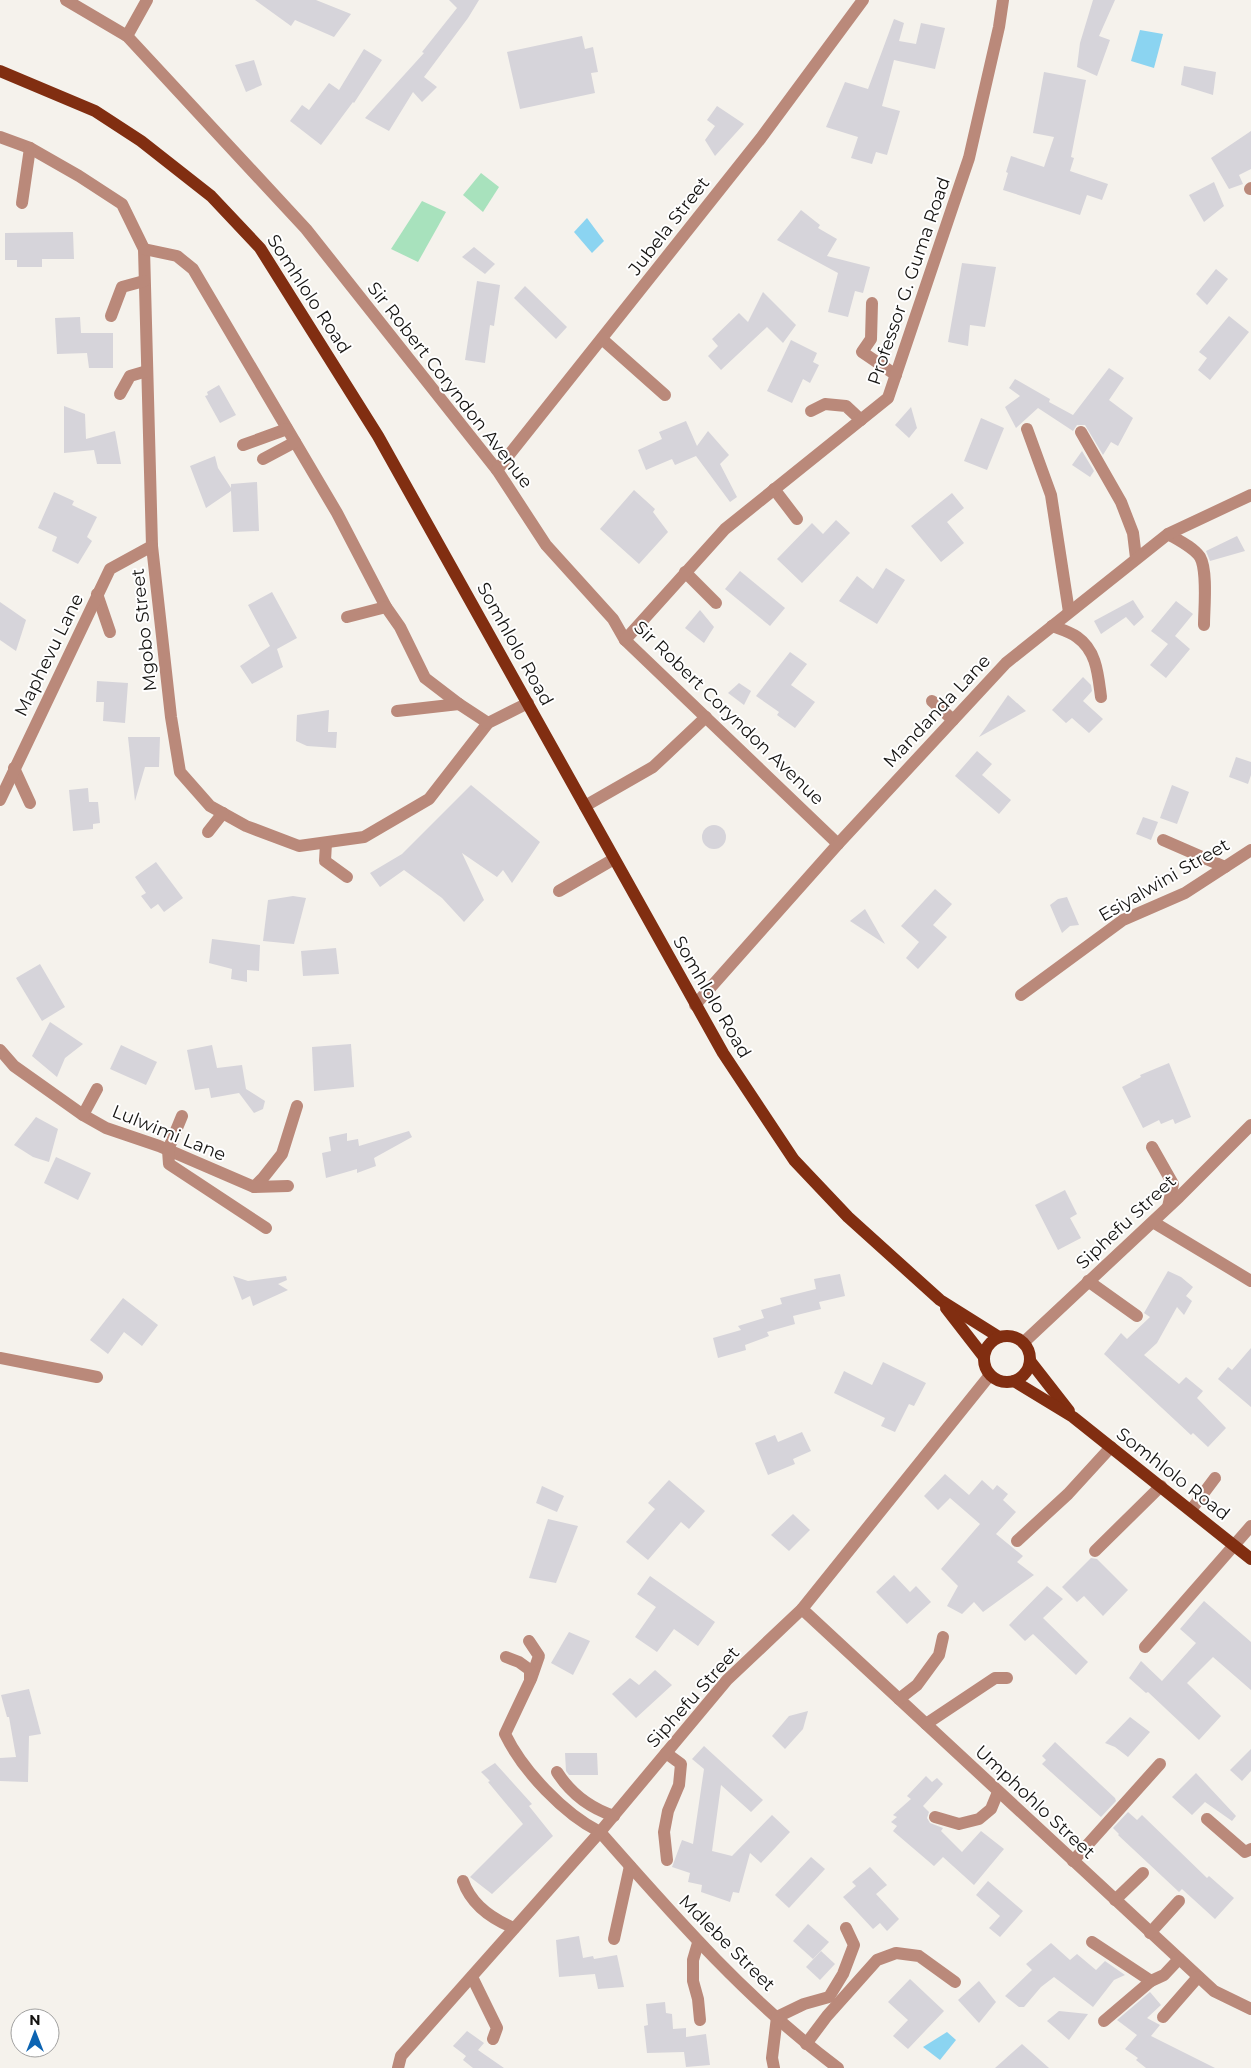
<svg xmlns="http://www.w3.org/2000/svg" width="1251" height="2068" font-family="Montserrat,sans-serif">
	<rect width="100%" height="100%" fill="#f5f2ec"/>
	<g fill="#a8e2bd">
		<path d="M481,173L499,187L483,212L463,195Z"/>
		<path d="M422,201L446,212L418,262L391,249Z"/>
	</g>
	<g fill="#8bd4f1">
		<path d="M1140,30L1163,34L1154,68L1131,61Z"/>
		<path d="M587,218L604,241L592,253L574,232Z"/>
		<path d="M947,2032L956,2040L940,2060L923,2047Z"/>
	</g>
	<g fill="#d6d4da">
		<path d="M255,0H316L351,14L334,37L295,20L291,26Z"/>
		<path d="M449,0H479L468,18L424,77L437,87L422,102L413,92L389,131L365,118L424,53L422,52L457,8Z"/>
		<path d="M1093,0H1115L1099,36L1110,40L1097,76L1077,67L1080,43Z"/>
		<path d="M894,19L904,23L899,41L916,44L921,23L945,28L935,69L894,60L882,106L900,111L887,155L876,152L872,164L851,158L858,137L826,127L845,82L868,89Z"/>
		<path d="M582,36L585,49L593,47L598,72L591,73L595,93L520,109L507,52Z"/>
		<path d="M364,49L382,60L354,103L353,102L321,145L290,121L302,105L309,110L329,83L339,90Z"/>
		<path d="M254,60L262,85L246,92L235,65Z"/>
		<path d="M1184,66L1216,72L1213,95L1181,85Z"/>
		<path d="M1044,72L1086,80L1071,157L1074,158L1070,171L1108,184L1102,200L1087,195L1080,215L1003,190L1008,173L1006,172L1011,156L1044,167L1054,137L1033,133Z"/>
		<path d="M717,106L744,124L715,156L705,140L715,126L707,120Z"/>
		<path d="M1251,131V169L1239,175L1243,184L1229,189L1211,158Z"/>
		<path d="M1214,182L1224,206L1204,222L1189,195Z"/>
		<path d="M801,210L820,225L818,228L837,239L827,256L870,267L863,293L855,291L848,317L828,312L838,273L777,240Z"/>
		<path d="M73,232L74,259H42V267H17V260H5V233Z"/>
		<path d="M474,247L495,264L485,274L462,257Z"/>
		<path d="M962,263L996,267L985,327L970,325L968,346L948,342Z"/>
		<path d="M1216,269L1228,279L1207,305L1196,294Z"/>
		<path d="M477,281L500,285L494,326L490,325L485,363L465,360Z"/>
		<path d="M525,286L567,327L556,339L514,298Z"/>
		<path d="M763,292L796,325L783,343L767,327L721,370L708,356L718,346L712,339L739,313L748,322Z"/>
		<path d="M1229,316L1249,332L1210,380L1198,370L1207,358L1199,352Z"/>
		<path d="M80,317L81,333H113V368H89L87,353L57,354L55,318Z"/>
		<path d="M791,340L817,353L813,362L819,365L810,383L803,379L792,403L767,391Z"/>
		<path d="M1109,368L1124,378L1109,400L1133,418L1118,446L1111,442L1103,455L1085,425H1077L1073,431L1038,408L1016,428L1005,407L1020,396L1009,388L1015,379L1050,399L1049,402L1073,415Z"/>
		<path d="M219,385L236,415L220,423L205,396L208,395L207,392Z"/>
		<path d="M64,406L85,414L86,439L115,431L121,464H97L94,450L64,453Z"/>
		<path d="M911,407L917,428L909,438L895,425Z"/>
		<path d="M981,418L1004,428L987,470L964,461Z"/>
		<path d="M686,421L697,446L708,431L729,455L720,464L737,497L730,502L696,456L675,465L672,459L646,470L638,450L662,439L659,432Z"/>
		<path d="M1082,451L1094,471L1090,477L1072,465Z"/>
		<path d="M215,456L218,468L231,488V484L257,482L259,531L233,532L231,491L206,508L190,466Z"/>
		<path d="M634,490L655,509L653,512L668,532L639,564L600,529Z"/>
		<path d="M54,492L74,501L72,505L97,517L87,537L92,541L78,564L52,551L57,537L38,528Z"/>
		<path d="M952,493L964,508L947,522L964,543L941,562L911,526Z"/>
		<path d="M836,520L850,533L802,583L777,559L812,523L823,534Z"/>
		<path d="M1237,536L1245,551L1210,561L1206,551Z"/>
		<path d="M886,568L905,580L877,624L839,601L857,576L873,589Z"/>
		<path d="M740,571L785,608L770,626L725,589Z"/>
		<path d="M272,592L297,638L277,649L283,667L252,684L240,666L270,646L248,605Z"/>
		<path d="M1133,600L1144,617L1134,626L1126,617L1101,634L1094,621Z"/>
		<path d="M1176,601L1193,614L1175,636L1190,649L1166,678L1150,665L1168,644L1151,631Z"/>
		<path d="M0,602L26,620L16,651L0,640Z"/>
		<path d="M700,610L714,627L704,643L685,628Z"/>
		<path d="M790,652L807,664L791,685L815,702L795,728L777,715L779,712L756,696Z"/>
		<path d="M1083,677L1091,685L1092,691L1083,701L1103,719L1089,733L1072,718L1066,723L1052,710Z"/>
		<path d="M97,681L128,683L125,723L103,721L104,702H96Z"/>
		<path d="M739,683L751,691L744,705L728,693Z"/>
		<path d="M1008,695L1026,711L979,737Z"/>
		<path d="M329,710L328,732H337L336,748L307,746L296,741L297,715Z"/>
		<path d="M128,737H160L159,767H145L135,801Z"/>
		<path d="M977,751L992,764L982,775L1011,800L999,814L955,776Z"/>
		<path d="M1236,757L1251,762V775L1248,784L1229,777Z"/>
		<path d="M471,785L540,842L512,883L503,870L497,877L462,853L484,900L464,922L442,898L404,870L380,887L370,873L402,854Z"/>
		<path d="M1172,785L1189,792L1177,824L1160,818Z"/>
		<path d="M88,788L89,802H98L100,823L93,824V829L73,831L69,790Z"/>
		<path d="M1143,817L1158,822L1151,840L1136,834Z"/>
		<circle cx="714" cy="837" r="12"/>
		<path d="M156,862L183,898L164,912L158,904L151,909L141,896L146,893L135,877Z"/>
		<path d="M935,889L952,904L933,925L947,937L918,969L906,958L919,942L901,926Z"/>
		<path d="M293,896L306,898L294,944L263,941L268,900Z"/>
		<path d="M1067,897L1079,925L1070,926L1062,933L1050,905L1058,899Z"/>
		<path d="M865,909L885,944L850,921Z"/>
		<path d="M212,939L260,945L259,971L247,970V982L231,979L232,969L209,963Z"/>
		<path d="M336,948L339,974L303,976L301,951Z"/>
		<path d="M40,964L65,1007L42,1021L16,978Z"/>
		<path d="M50,1022L83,1044L65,1058L57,1077L32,1056Z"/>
		<path d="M351,1044L354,1087L314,1091L312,1047Z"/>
		<path d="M121,1045L157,1062L146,1085L110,1069Z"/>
		<path d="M212,1045L217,1068L242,1065L246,1089L265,1101L263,1109L254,1113L239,1093L211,1098L209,1088L195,1090L187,1050Z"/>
		<path d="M1169,1063L1191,1117L1175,1124L1173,1119L1161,1124L1159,1120L1143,1128L1122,1087L1141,1077L1140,1075Z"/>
		<path d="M36,1117L58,1129L49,1162L33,1157L14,1145Z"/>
		<path d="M409,1131L412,1137L374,1158L376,1166L357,1173V1169L326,1178L322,1153L331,1151L329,1137L347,1133V1141L358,1139L359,1146Z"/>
		<path d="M56,1157L91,1173L78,1200L44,1183Z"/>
		<path d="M1065,1190L1077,1214L1070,1218L1081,1238L1058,1250L1035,1205Z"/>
		<path d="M1168,1271L1181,1277L1193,1287L1186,1296L1192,1301L1184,1315L1177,1307L1157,1343L1144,1355L1179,1384L1186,1377L1203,1391L1197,1398L1226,1428L1208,1447L1193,1433L1191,1435L1104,1354L1121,1333L1127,1339L1150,1317L1144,1313Z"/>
		<path d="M840,1274L845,1296L819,1302L821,1309L793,1316L795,1324L767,1332L769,1336L745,1345L746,1350L718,1358L713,1338L741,1330L738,1326L764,1318L761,1310L782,1304L780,1298L816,1289L814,1279Z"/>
		<path d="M233,1276L248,1281L286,1276L287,1280L278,1284L288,1290L253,1306L250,1296L242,1300Z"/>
		<path d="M123,1298L158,1325L142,1346L124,1332L108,1354L90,1340Z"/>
		<path d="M1251,1348V1407L1218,1379L1228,1367L1232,1370Z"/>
		<path d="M883,1362L926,1383L914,1406L909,1404L895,1432L881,1426L885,1418L834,1393L844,1371L872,1385Z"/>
		<path d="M802,1432L811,1451L793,1459L795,1464L768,1475L755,1443L775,1435L778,1442Z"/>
		<path d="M945,1474L969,1495L982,1480L993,1490L997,1485L1008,1494L1003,1500L1016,1512L996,1534L1023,1556L1017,1562L1034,1575L983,1612L974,1602L962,1614L947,1606L958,1586L941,1569L980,1524L950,1498L938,1510L924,1496Z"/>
		<path d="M669,1480L705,1511L689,1529L681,1522L648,1560L626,1542L655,1509L648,1503Z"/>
		<path d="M542,1486L564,1496L557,1512L536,1503Z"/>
		<path d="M793,1514L810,1530L789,1551L771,1535Z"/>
		<path d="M548,1519L578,1526L556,1583L529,1578Z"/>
		<path d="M1091,1558L1097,1559L1128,1590L1103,1616L1084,1596L1077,1602L1062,1587Z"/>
		<path d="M894,1575L910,1592L916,1586L931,1602L907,1624L876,1592Z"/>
		<path d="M650,1576L715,1622L698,1646L674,1629L657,1652L635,1637L656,1607L637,1594Z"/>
		<path d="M1047,1586L1063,1599L1043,1618L1088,1662L1076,1675L1033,1634L1025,1641L1009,1625Z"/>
		<path d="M1204,1601L1251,1642V1690L1213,1657L1187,1683L1221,1716L1199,1740L1148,1692L1146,1693L1129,1678L1141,1661L1162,1681L1196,1643L1180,1629Z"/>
		<path d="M569,1632L590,1641L573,1675L551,1663Z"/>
		<path d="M655,1670L672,1685L636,1718L612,1694L630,1678L639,1685Z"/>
		<path d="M29,1689L41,1734L29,1736L28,1782L0,1781V1758L16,1757L9,1717H7L1,1695Z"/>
		<path d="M808,1711L803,1729L785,1749L772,1736L789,1716Z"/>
		<path d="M1130,1717L1150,1732L1128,1757L1115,1747L1105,1743Z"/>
		<path d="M1055,1742L1115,1798L1116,1801L1101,1817L1042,1764L1046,1760L1042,1756Z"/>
		<path d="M704,1746L763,1800L751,1812L721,1785L712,1851L732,1856L772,1815L790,1832L761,1863L750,1853L739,1893L733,1892L730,1902L701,1892L702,1885L688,1882L690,1873L672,1867L682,1840L693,1844L704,1769L692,1759Z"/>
		<path d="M1251,1749V1771L1242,1781L1230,1770Z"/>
		<path d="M565,1753H597L598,1775H569L566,1771Z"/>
		<path d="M495,1763L532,1804L529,1806L553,1836L492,1894L470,1877L523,1824L488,1782L490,1781L481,1772Z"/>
		<path d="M1196,1773L1236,1816L1232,1821L1205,1802L1192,1815L1172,1797Z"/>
		<path d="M926,1776L932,1782L937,1778L943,1784L923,1806L929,1812L927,1818L930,1823L943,1828L941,1831L962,1852L981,1831L1004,1849L974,1885L943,1857L934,1866L893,1831L897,1826L891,1822L897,1817L893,1815L911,1799L907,1796Z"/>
		<path d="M1128,1812L1137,1820L1142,1815L1207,1878L1209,1876L1234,1898L1215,1919L1182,1889L1179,1892L1118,1835L1119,1834L1113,1828Z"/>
		<path d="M811,1857L825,1869L789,1908L775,1895Z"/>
		<path d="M870,1867L887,1885L876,1894L899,1919L887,1931L880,1923L873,1929L843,1897L856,1886L852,1882Z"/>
		<path d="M988,1881L1023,1911L1000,1937L989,1928L1000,1916L976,1895Z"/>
		<path d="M808,1924L829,1942L813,1959L793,1941Z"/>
		<path d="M579,1936L583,1958L593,1956L594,1959L617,1955L624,1987L598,1989L595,1974L559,1977L556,1940Z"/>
		<path d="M1051,1943L1070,1960L1077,1954L1096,1970L1105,1961L1125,1975L1114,1980L1093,2007L1054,1977L1041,1987L1024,2007H1019L1005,1996L1032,1970L1026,1964Z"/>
		<path d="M821,1951L835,1964L820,1980L806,1967Z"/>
		<path d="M910,1979L944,2011L908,2049L893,2036L908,2020L888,2002Z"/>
		<path d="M979,1981L996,2002L979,2023L958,2000Z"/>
		<path d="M1150,1992L1161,2005L1147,2018L1160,2025L1151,2036L1215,2068H1146L1136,2060L1138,2058L1125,2049L1137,2035L1117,2020Z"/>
		<path d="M665,2002L666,2013L672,2014L673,2029L686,2028V2037L706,2034L710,2065L686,2067L684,2052L647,2053L644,2026L648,2025L646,2004Z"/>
		<path d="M1059,2011L1088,2014L1069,2040L1047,2021Z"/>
		<path d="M467,2031L484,2043L478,2050L504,2068H473L463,2060L466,2056L453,2046Z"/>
		<path d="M1022,2044L1049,2068H995Z"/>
	</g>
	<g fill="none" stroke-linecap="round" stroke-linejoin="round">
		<g stroke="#ba897a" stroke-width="12">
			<path d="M66,0L127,36L306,229L497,470L546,545L613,619L625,640L838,844"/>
			<path d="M127,36L147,0"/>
			<path d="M0,137L30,148L79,176L122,204L144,249L152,546L171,717L180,772L210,806L246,826L299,846L364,837L429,799L488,723L528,703"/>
			<path d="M1250,189L1251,188"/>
			<path d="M22,203L30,148"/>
			<path d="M144,249L177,256L193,269L337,513L386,607L400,627L425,678L459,704L488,723"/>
			<path d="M872,303L871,339L862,352L896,375"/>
			<path d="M111,316L122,287L144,281"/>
			<path d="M602,339L665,395"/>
			<path d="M120,394L130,376L147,371"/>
			<path d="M811,411L825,404L846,406L861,420"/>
			<path d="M1027,429L1051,495L1069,612"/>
			<path d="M1081,432L1121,502L1133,533L1136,558"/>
			<path d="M243,445L287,429"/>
			<path d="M263,459L295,442"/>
			<path d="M497,470L761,138L863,0"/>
			<path d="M774,489L797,519"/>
			<path d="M1168,534C1178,540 1193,547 1200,557C1208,571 1204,609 1204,625"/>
			<path d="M685,572L716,603"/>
			<path d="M97,594L110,632"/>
			<path d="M347,617L386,607"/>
			<path d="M1052,626C1060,629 1070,632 1077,637C1097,651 1098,675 1101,697"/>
			<path d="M625,640L725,529L888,398L969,158L999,27L1003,0"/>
			<path d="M932,701L953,720"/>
			<path d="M397,711L459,704"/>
			<path d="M14,768L30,803"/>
			<path d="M0,800L110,569L152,546"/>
			<path d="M585,806L653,767L706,717"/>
			<path d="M208,832L223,813"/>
			<path d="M1163,840L1225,867"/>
			<path d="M326,843L325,861L347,877"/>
			<path d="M559,891L614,859"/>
			<path d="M1021,995L1123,920L1185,893L1251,850"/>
			<path d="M695,1005L838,844L1006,663L1168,534L1251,495"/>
			<path d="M0,1050L14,1066L83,1115L106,1128L159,1146L254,1187L263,1178L282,1154L297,1106"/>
			<path d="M83,1115L97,1089"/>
			<path d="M182,1116L168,1150L169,1164L266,1228"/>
			<path d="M1152,1147L1173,1184L1168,1207"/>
			<path d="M254,1187L288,1186"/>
			<path d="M1153,1222L1251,1281"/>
			<path d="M1088,1281L1137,1316"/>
			<path d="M1023,1343L1179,1197L1251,1125"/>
			<path d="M0,1358L97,1377"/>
			<path d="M1191,1510L1215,1478"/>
			<path d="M1017,1541L1068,1494L1111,1447"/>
			<path d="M1095,1551L1161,1486"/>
			<path d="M802,1609L1214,1991L1251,2009"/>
			<path d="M529,1641L539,1656L531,1679"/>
			<path d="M1145,1647L1251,1526"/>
			<path d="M506,1657L519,1662L530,1670V1681L505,1734C523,1771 564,1814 600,1832C674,1916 748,2001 838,2068"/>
			<path d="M899,1699L917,1685L939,1655L943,1637"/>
			<path d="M926,1724L995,1678H1007"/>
			<path d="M666,1753L681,1764L679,1785L668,1811L664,1832L667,1860"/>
			<path d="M557,1772C571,1794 590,1808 614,1816"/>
			<path d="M935,1817L959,1824L979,1819L991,1809L998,1792"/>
			<path d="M1207,1819L1245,1852L1251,1849"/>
			<path d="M1073,1861L1160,1764"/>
			<path d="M463,1881C471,1904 492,1919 514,1928"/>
			<path d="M1115,1900L1143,1873"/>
			<path d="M1150,1933L1179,1901"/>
			<path d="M614,1939L630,1866"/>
			<path d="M1092,1942L1151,1981L1164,1975L1179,1959"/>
			<path d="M698,1943L693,1960V1981L698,1999L700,2020"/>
			<path d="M472,1977L497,2028L493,2039"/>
			<path d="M1163,2017L1198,1977"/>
			<path d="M1104,2021L1151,1981"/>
			<path d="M806,2044L827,2016L877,1960L896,1953L919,1956L955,1982"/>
			<path d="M398,2068L401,2056L600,1832L727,1680L802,1609L990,1375"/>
			<path d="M774,2068L772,2058L777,2017L804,2004L829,1997L843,1974L854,1945L846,1928"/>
		</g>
		<g stroke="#812e11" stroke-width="12">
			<path d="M0,71L95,111L141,141L211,196L260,248L378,436L723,1053L794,1160L848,1217L940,1300L999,1337"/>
			<path d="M946,1308L984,1357"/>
			<circle cx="1007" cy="1359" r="23"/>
			<path d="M1030,1361L1069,1411"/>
			<path d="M1014,1381L1073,1417L1251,1559"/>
		</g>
	</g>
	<g text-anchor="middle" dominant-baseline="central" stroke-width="4" stroke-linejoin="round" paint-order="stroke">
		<g font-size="18" fill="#151412" stroke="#fff">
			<text transform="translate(669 226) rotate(-52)">Jubela Street</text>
			<text transform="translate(909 281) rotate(-71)">Professor G. Guma Road</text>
			<text transform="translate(309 294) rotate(57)">Somhlolo Road</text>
			<text transform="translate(450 385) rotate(52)">Sir Robert Coryndon Avenue</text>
			<text transform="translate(144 630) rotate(-96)">Mgobo Street</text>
			<text transform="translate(515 644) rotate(61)">Somhlolo Road</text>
			<text transform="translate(49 655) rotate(-64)">Maphevu Lane</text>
			<text transform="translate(937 711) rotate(-47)">Mandanda Lane</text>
			<text transform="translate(729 713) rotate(44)">Sir Robert Coryndon Avenue</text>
			<text transform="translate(1164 880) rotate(-30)">Esiyalwini Street</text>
			<text transform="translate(712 997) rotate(60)">Somhlolo Road</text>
			<text transform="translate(169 1133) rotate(22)">Lulwimi Lane</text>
			<text transform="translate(1126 1222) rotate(-43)">Siphefu Street</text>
			<text transform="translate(1173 1474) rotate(38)">Somhlolo Road</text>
			<text transform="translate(693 1697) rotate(-48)">Siphefu Street</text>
			<text transform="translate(1035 1802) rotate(43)">Umphohlo Street</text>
			<text transform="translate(727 1943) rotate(45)">Mdlebe Street</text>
		</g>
	</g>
	<g transform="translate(35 2033)"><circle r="24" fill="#ffffff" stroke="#a1a1a0"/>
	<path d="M0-4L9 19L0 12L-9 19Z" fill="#0d64b2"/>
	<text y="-8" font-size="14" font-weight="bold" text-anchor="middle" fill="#151412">N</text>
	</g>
</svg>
